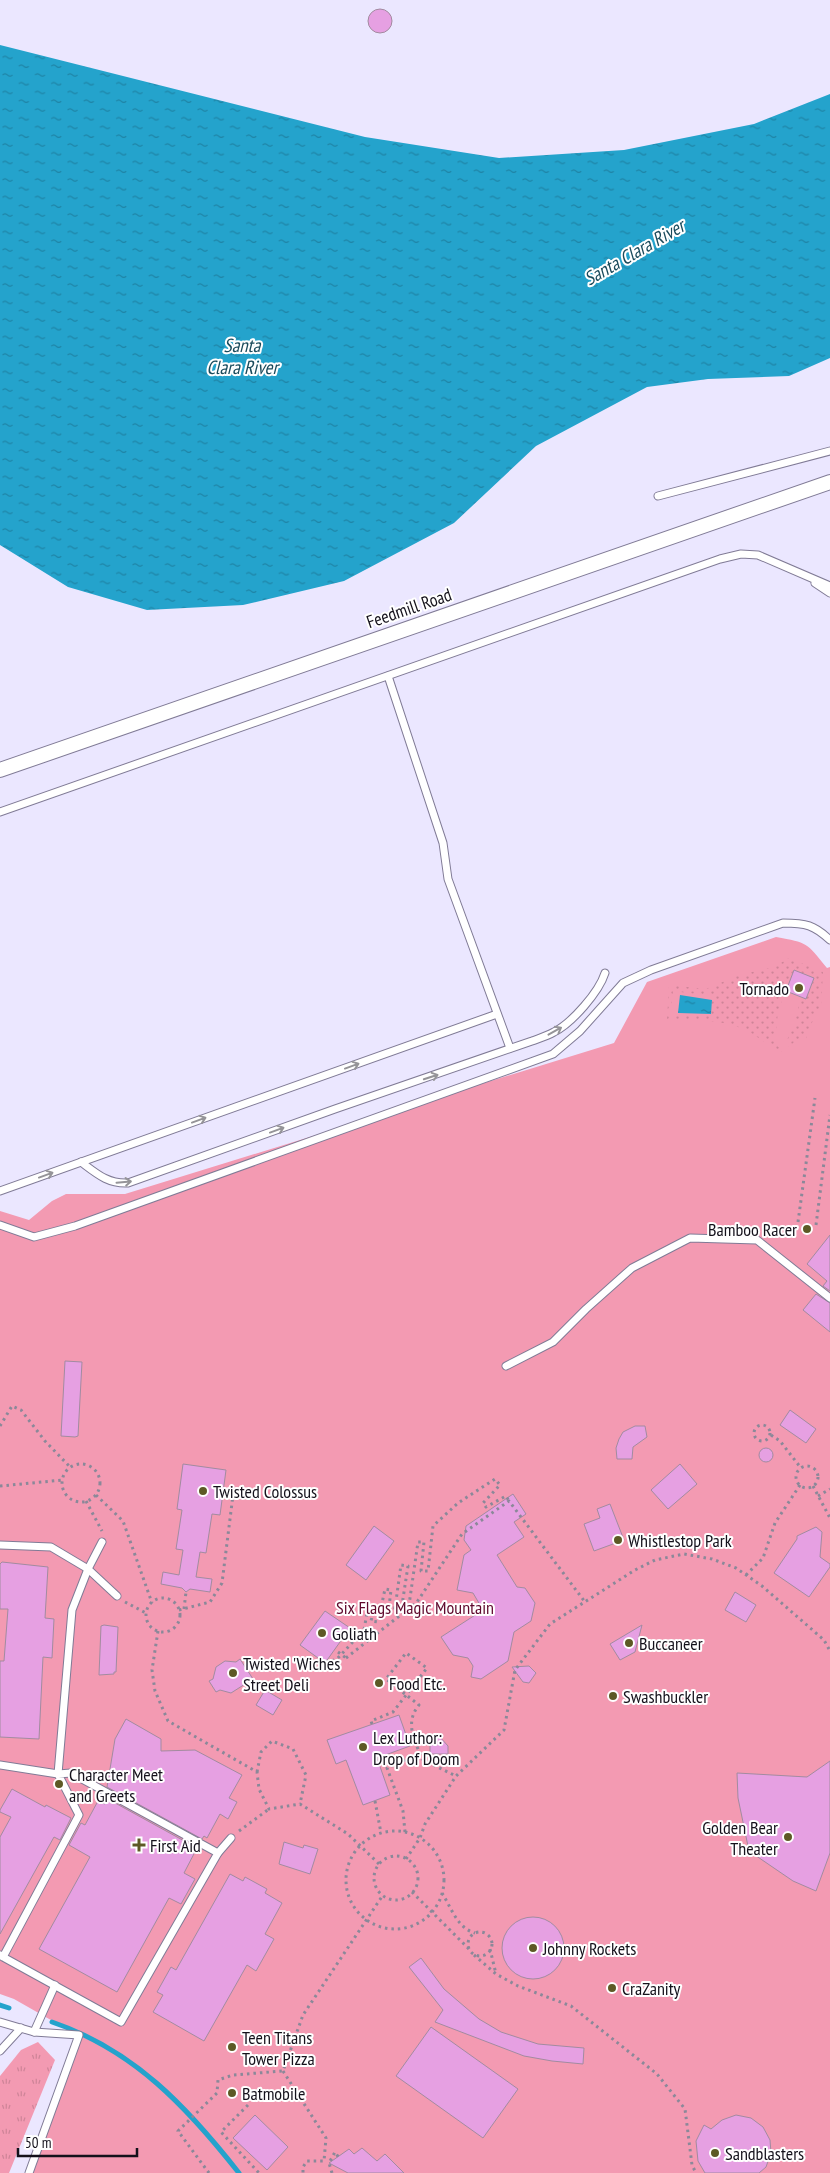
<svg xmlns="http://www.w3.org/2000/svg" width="830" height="2173" font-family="'PT Sans Narrow',sans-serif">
	<defs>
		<pattern id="grass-tufts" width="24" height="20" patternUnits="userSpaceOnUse" patternTransform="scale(1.25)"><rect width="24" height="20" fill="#f39ab2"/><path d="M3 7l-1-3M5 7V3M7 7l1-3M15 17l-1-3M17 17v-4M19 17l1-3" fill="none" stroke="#cf8498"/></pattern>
		<pattern id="garden-dots" width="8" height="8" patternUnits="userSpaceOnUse" patternTransform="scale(1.25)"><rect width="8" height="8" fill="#f39ab2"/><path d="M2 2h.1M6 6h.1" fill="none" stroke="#cf8498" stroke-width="1.8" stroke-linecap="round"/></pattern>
		<pattern id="water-ripples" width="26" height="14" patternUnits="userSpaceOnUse" patternTransform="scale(1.25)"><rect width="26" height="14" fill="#24a3cc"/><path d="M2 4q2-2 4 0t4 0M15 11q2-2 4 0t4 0" fill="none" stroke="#1e83a5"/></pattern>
	</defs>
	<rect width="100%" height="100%" fill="#ebe7ff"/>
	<path fill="url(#grass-tufts)" d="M38,2042L55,2060L9,2173H0V2076L21,2050Z"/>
	<path fill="#f39ab2" d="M776,937C808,943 806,942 827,968L830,967V2173H29L79,2036L14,1999L0,1994V1211L29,1220L52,1201L66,1194H125L614,1043L647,982Z"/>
	<path fill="url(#garden-dots)" fill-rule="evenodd" d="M789,958L823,972L821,1007L810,1026L806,1039L795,1041L789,1047L786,1042L794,1026L800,1000L814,978L794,970L778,1011L775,1043L782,1051L778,1055C740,1016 717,1022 667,1020L669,985L706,989L739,975L774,967ZM673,991L712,996L711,1016H670Z"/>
	<g fill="url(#water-ripples)">
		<path d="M0,45L365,137L499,158L624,150L754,124L830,94V358L789,376L708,379L647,387L536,446L454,523L344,581L243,605L147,610L68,587L0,545Z"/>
		<path d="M680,995L712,1000L711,1014L678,1013Z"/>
	</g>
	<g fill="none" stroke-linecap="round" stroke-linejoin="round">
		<g stroke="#24a3cc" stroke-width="5">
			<path d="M0,2005L9,2008"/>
			<path d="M52,2022C134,2050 187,2107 239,2173"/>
		</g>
	</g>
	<g fill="#e6a0e2" stroke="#a28ba0">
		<circle cx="380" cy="21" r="12"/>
		<path d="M794,970L814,978L806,999L786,991Z"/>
		<path d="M830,1235V1291L823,1286L827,1281L807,1264Z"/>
		<path d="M816,1294L830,1303V1332L803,1310Z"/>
		<path d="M65,1361L82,1362L78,1436L75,1437L61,1436Z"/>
		<path d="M790,1410L816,1429L806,1443L780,1425Z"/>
		<path d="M635,1426H645L647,1437L633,1447L632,1459H617L616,1448L619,1439L623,1432Z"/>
		<circle cx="766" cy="1455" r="7"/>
		<path d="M183,1464L226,1470L220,1515L212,1514L206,1553L200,1552L196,1577L212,1579L210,1592L190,1589L186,1592L182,1588L161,1584L163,1572L179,1575L183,1550L176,1549L182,1510L177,1509Z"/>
		<path d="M680,1464L697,1484L668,1509L651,1490Z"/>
		<path d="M513,1494L526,1514L514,1522L524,1537L497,1555L517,1587L525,1588L535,1603L531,1621L514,1632L508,1661L481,1679L471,1677L473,1666L468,1658L453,1655L441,1637L483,1610L473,1593L457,1590L464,1555L471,1550L464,1540L466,1526Z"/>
		<path d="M610,1504L624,1540L594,1551L584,1524L600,1518L597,1509Z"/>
		<path d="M374,1526L394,1541L366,1580L346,1565Z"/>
		<path d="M816,1527L822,1532L820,1557L830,1564V1567L809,1597L774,1573L797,1539V1536Z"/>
		<path d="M2,1562L48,1567L45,1618L54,1619L52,1658L43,1657L39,1739L0,1737V1661H4L8,1609H0V1564Z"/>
		<path d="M735,1592L756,1605L746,1622L725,1610Z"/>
		<path d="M325,1611L350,1628L325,1663L300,1645Z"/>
		<path d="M104,1625L118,1627L116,1672H114V1674L99,1675L101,1626Z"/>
		<path d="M642,1625L635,1652L620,1660L610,1644Z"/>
		<path d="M240,1659L253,1679L231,1693L220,1690L216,1692L209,1681L213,1679L216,1667L225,1661L236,1662Z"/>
		<path d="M529,1666L536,1673L529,1683L523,1682L512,1667Z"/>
		<path d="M265,1690L282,1700L273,1715L256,1705Z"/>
		<path d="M399,1715L410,1746L377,1758L390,1795L363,1805L346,1760L336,1764L327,1740Z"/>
		<path d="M126,1719L161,1739V1751L195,1750L242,1775L229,1798L237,1802L228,1819L220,1814L207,1838L204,1836L202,1839L107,1787L115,1739Z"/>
		<path d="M439,1736L448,1746V1754H430V1745Z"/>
		<path d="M830,1761V1853L816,1891L793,1881L749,1851L738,1798L737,1773L807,1777Z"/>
		<path d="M12,1789L45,1807L46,1805L71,1818L60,1840L54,1837L0,1934V1837L11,1817L0,1812V1810Z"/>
		<path d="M106,1798L197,1848L184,1873L195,1879L181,1904L169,1898L117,1992L39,1949L90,1857L69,1845L81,1823L85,1825L98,1801L105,1804Z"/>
		<path d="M284,1842L303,1848L304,1845L318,1849L310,1874L279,1864Z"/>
		<path d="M230,1874L243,1881L245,1877L267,1889L265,1893L282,1903L265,1934L274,1939L256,1971L247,1965L204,2041L153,2012L163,1995L157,1992L171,1967L176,1970Z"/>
		<circle cx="533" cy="1948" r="31"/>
		<path d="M421,1958L444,1989L479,2019L501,2032L538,2044L584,2048L583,2064L552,2061L524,2056L435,2022L443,2010L409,1967Z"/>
		<path d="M431,2027L518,2089L483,2138L396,2076Z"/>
		<path d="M255,2115L288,2147L267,2170L233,2138Z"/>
		<path d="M736,2115L751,2118L763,2127L770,2140L771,2153L766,2167L759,2173H705L698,2161L696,2141L704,2125L711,2129L722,2120Z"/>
		<path d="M362,2148L377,2161L385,2154L404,2173H348L329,2163L349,2149L354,2154Z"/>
	</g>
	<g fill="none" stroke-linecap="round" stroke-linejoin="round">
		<g stroke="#807b96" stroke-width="9">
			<g id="service">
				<path d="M658,496L830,451"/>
				<path d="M815,583L830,593"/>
				<path d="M388,676L443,843L448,879L510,1048"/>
				<path d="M0,812L720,559L741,554L758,555L830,586"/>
				<path d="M81,1162C97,1174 108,1184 128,1183L335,1109L532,1041C540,1038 547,1036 554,1032C572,1023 599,992 605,973"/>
				<path d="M0,1191L497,1014"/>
				<path d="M0,1225L34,1237L75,1226L553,1054L580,1031L623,983L651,970L783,923C806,923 814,925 830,940"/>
				<path d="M506,1366L553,1342L586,1309L632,1268L690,1238L757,1240L830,1298"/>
				<path d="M0,1545L51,1547L88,1569L117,1596"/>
				<path d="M0,1765L58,1774L72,1610L88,1569L102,1542"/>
				<path d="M218,1853L231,1838"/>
				<path d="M0,1955L3,1957L79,1815L58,1774L71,1773L218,1853L121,2022L3,1957"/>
				<path d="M0,2022L34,2032L79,2035L29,2173"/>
				<path d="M34,2032L55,1985"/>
				<path d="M0,2051L21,2028"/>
			</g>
		</g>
		<g stroke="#807b96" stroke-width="16">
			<path id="minor" d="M0,770L830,482"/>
		</g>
		<g stroke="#8b8899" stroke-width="3" stroke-dasharray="2.5 4" stroke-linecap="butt">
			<path d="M798,1222L815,1098"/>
			<path d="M816,1225L830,1115"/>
			<circle cx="762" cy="1433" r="8"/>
			<path d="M0,1426L12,1406L21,1410L45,1441L71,1468"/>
			<path d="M771,1435L780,1441L801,1468"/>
			<circle cx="81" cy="1483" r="19"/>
			<circle cx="807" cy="1477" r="11"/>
			<path d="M0,1486L63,1480"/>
			<path d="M813,1486L830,1518"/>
			<path d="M96,1495L123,1521L152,1603"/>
			<path d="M818,1496L830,1489"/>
			<path d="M86,1501L102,1531"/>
			<path d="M746,1575L763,1558L775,1523L800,1485"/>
			<circle cx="163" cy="1615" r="17"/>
			<path d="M125,1602L146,1613"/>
			<path d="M184,1609L186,1592"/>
			<path d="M179,1610L210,1602L222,1583L233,1495L223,1494"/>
			<path d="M158,1631L152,1670L155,1691L168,1721L257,1772L259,1789L269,1809L300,1804L348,1834L379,1864"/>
			<path d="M346,1658L417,1602L462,1534L509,1501L585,1602"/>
			<path d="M326,1661L328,1662L337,1659L364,1630L368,1607L374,1608L371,1621L378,1622L385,1589L391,1590L389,1607L395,1608L401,1565L408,1566L402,1605H409L418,1542H424L421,1571H428L433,1526L458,1503L495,1479L500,1485L483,1503L486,1507L506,1496L509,1501"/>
			<path d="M372,1724L371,1721L393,1712L427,1668L406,1653L386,1679L419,1705C404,1723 415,1742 423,1760L456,1776"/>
			<path d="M257,1772L261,1752L272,1741L293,1749L306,1775L300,1804"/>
			<path d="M375,1801L381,1833"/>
			<path d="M239,1831L269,1809"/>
			<circle cx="395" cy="1880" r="49"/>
			<path d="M405,1832L403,1811L387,1768L420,1753"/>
			<circle cx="396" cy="1878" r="22"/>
			<path d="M406,1859L420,1838L425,1824L456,1776L504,1730L515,1670L550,1624L635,1570L655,1560L684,1554L712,1559L736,1568L762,1586L824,1640L830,1651"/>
			<path d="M412,1892L469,1949"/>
			<path d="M442,1893C451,1907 457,1928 475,1933"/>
			<circle cx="480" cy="1944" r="12"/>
			<path d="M490,1949L496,1974"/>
			<path d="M474,1955L496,1974L518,1986L571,2006L657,2074L685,2109L692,2165L696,2173"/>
			<path d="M283,2071L326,2138L324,2161H307L303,2167V2173"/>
			<path d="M248,2105L221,2132L259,2173"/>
			<path d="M209,2173L178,2131L217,2093L218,2080L233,2075L283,2071L303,2015L383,1895"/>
			<path d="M332,2173L329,2163L335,2152L339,2158"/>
		</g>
		<use href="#service" stroke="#fff" stroke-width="7"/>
		<use href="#minor" stroke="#fff" stroke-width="14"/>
		<path stroke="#8b8899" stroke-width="3" stroke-dasharray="2.5 4" stroke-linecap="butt" d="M338,1652L346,1658"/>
	</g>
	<defs><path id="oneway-shaft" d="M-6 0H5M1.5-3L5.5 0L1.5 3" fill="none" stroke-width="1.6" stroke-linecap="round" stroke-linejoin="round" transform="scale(1.25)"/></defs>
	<g stroke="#959498">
		<use href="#oneway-shaft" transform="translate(555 1031) rotate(-29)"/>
		<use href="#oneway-shaft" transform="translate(352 1066) rotate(-20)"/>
		<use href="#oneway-shaft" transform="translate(431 1077) rotate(-18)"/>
		<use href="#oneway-shaft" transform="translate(199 1120) rotate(-20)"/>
		<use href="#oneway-shaft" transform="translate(277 1130) rotate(-20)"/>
		<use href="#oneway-shaft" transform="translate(46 1175) rotate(-20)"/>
		<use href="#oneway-shaft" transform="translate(124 1182) rotate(-5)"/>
	</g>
	<g fill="#5d5925" stroke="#fff" stroke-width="2">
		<circle cx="799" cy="988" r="5"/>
		<circle cx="807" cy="1229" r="5"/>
		<circle cx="203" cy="1491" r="5"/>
		<circle cx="618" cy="1540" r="5"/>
		<circle cx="322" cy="1633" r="5"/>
		<circle cx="629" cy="1643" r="5"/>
		<circle cx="233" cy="1673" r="5"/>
		<circle cx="379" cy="1683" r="5"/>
		<circle cx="613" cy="1696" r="5"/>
		<circle cx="363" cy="1747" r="5"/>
		<circle cx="59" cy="1784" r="5"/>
		<circle cx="788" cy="1837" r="5"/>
		<path d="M136.5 1837.5h5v5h5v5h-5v5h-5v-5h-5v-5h5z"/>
		<circle cx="533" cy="1948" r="5"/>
		<circle cx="612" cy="1988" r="5"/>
		<circle cx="232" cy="2047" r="5"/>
		<circle cx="232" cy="2093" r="5"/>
		<circle cx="715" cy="2153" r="5"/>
	</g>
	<g text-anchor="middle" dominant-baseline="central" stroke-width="4" stroke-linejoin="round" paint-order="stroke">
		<g font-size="18" fill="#14111b" stroke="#fff">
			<text transform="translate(409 608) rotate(-19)">Feedmill Road</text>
		</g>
		<g font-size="18" fill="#14111b" stroke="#fff" text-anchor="start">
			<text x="789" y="988" text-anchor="end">Tornado</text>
			<text x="797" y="1229" text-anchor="end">Bamboo Racer</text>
			<text x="213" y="1491">Twisted Colossus</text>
			<text x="628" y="1540">Whistlestop Park</text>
			<text x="332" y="1633">Goliath</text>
			<text x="639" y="1643">Buccaneer</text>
			<text x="243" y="1663">Twisted 'Wiches<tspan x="243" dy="21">Street Deli</tspan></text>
			<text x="389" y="1683">Food Etc.</text>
			<text x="623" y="1696">Swashbuckler</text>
			<text x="373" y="1737">Lex Luthor:<tspan x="373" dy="21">Drop of Doom</tspan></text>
			<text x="69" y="1774">Character Meet<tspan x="69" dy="21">and Greets</tspan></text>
			<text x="778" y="1827" text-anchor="end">Golden Bear<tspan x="778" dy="21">Theater</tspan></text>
			<text x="150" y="1845">First Aid</text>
			<text x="543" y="1948">Johnny Rockets</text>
			<text x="622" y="1988">CraZanity</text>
			<text x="242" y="2037">Teen Titans<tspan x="242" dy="21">Tower Pizza</tspan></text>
			<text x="242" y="2093">Batmobile</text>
			<text x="725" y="2153">Sandblasters</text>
		</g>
		<g font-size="18" fill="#5f092d" stroke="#fff">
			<text x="415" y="1607">Six Flags Magic Mountain</text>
		</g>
		<g font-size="19" font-style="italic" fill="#1a4b5c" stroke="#fff">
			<text transform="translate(634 252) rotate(-30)">Santa Clara River</text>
			<text x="242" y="345">Santa<tspan x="242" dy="22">Clara River</tspan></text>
		</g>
	</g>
	<path d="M18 2148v8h119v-8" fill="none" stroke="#14111b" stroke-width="2.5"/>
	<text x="25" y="2148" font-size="15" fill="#14111b" stroke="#ffffff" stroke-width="4" paint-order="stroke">50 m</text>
</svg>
